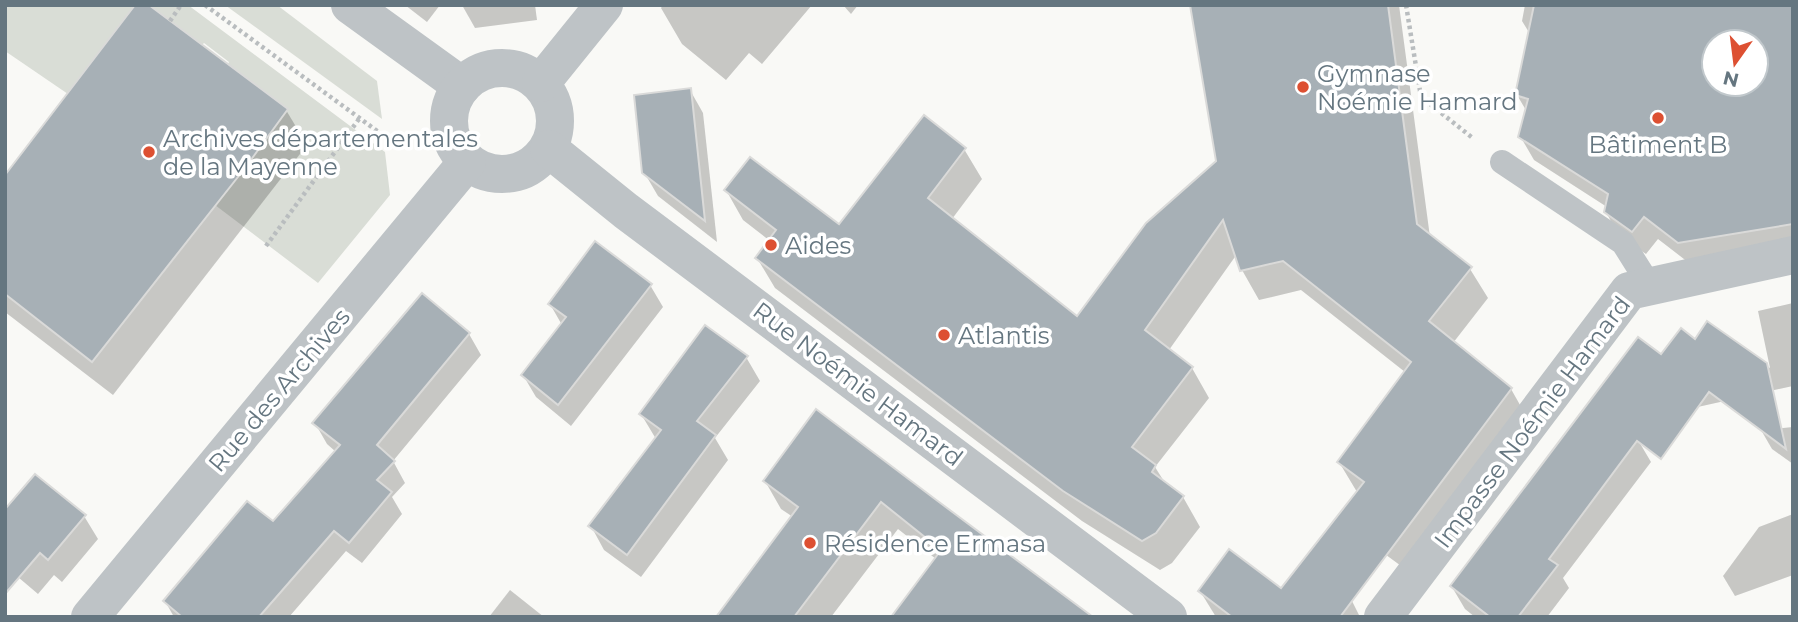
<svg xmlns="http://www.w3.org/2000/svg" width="1798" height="622" font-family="Montserrat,sans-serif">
	<rect width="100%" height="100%" fill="#f9f9f6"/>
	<g fill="#d9ddd6">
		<path d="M5,5H135L68,94L5,51Z"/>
		<path d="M149,5H188L385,152L390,195L318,283L215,205L287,109L228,64L229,62L204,43L202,45Z"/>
		<path d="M225,5H277L377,81L382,119Z"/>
	</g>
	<g fill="#0003" fill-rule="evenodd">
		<path d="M405,5H440L427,22Z"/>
		<path d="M462,5H535L537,20L475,28Z"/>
		<path d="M663,5H812L762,64L749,53L726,80L682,44L661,8Z"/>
		<path d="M843,5H858L851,14Z"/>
		<path d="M1192,5H1399L1430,237L1470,269L1488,298L1453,343L1511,389L1528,419L1412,574L1363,538L1357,492L1339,462L1405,372L1301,290L1259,300L1242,270L1237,254L1169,350L1192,368L1209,398L1155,467L1165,483L1183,497L1200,527L1172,563L1160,570L1082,521L775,288L757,258L770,241L743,220L726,190L840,227L964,149L982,179L952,219L1077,318L1218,162Z"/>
		<path d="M1525,5H1793V250L1693,266L1658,239L1646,254L1619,236L1606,212L1607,207L1534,160L1520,136L1527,112L1517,95L1530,34L1522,21ZM1714,42H1756V84H1714Z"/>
		<path d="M690,90L703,113L717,242L658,196L644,172Z"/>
		<path d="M286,110L307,145L113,395L5,312V177Z"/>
		<path d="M650,285L663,307L571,426L536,397L523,375L562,325L550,304Z"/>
		<path d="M1793,303V386L1612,426L1638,440L1651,462L1563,578L1569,588L1547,617H1475L1465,609L1452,587L1661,357L1695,341L1708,324L1770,368L1758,311Z"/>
		<path d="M469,334L481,355L393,461L405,483L392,497L402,514L362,563L346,551L289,617H174L165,601L273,524L336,452L327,444L315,423Z"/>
		<path d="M746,357L760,381L715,438L728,460L641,577L604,550L591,526L656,439L641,414Z"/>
		<path d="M817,411L1091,617L936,559L898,529L831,617H718L793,517L781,509L765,481Z"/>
		<path d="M1793,427V464L1772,449L1761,430Z"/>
		<path d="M1793,514V575L1735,596L1723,576L1759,527Z"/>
		<path d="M84,516L98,539L62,582L54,575L38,594L5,566Z"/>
		<path d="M510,590L544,617H489Z"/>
		<path d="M1200,591H1281L1352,601L1360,617H1216Z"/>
	</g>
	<g fill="#a7b0b6" stroke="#dadad9" stroke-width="2" fill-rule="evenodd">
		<path d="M135,5H149L288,109L245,168L92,362L5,294V175Z"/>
		<path d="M1190,5H1388L1417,224L1472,267L1429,321L1512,388L1340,617H1232L1198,591L1229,549L1281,588L1364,482L1337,462L1411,362L1283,261L1240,271L1223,220L1145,330L1193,367L1132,447L1156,465L1152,472L1184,496L1156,533L1142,541L1063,491L755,258L776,230L724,190L750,157L839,224L924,115L966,148L928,198L1077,316L1146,223L1216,161Z"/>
		<path d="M1534,5H1793V224L1678,243L1644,217L1632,232L1604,212L1608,194L1518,137L1528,99L1515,95ZM1714,42H1756V84H1714Z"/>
		<path d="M691,88L705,221L642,173L634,95Z"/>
		<path d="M595,241L652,284L558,405L521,375L566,317L548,304Z"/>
		<path d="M422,293L470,333L377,445L395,461L377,480L392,492L349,543L334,531L259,617H182L163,601L247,501L273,521L340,445L312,423Z"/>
		<path d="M1707,321L1767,363L1786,449L1709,392L1661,459L1637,441L1549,559L1558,565L1518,617H1490L1450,586L1638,337L1661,354L1681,328L1695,339Z"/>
		<path d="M705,325L748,356L697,421L716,435L627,555L588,526L661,430L639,414Z"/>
		<path d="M816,409L935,499L1093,617H891L941,550L881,502L794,617H716L798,507L763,481Z"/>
		<path d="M35,474L86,515L48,560L40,553L5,594V509Z"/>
	</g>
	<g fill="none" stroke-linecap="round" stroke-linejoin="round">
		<g stroke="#b9bdbf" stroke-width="4.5" stroke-dasharray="3.5 3.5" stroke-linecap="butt">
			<path d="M205,5L384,136"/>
			<path d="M1406,5L1421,97L1474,139"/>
			<path d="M170,21L181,5"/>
			<path d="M266,246L359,119"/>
		</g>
		<path stroke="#bec3c6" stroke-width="24" d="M1502,162L1623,243L1650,286"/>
		<g stroke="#bec3c6" stroke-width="38">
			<path d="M350,5L462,86"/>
			<circle cx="502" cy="121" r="53"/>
			<path d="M541,83L604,5"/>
			<path d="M549,149L626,211L1168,617"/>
			<path d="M90,617L467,162"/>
			<path d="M1383,617L1629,291L1793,255"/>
		</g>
	</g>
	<g fill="#dd5032" stroke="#fff" stroke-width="2.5">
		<circle cx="1303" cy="87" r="7"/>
		<circle cx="1658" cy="118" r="7"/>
		<circle cx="149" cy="152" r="7"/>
		<circle cx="771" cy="245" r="7"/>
		<circle cx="944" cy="335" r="7"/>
		<circle cx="810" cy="543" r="7"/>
	</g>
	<g text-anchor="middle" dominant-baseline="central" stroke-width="7" stroke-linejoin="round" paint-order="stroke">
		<g font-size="24" fill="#657680" stroke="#fff" text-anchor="start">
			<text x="1317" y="73">Gymnase<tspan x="1317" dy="28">Noémie Hamard</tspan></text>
			<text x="163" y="138">Archives départementales<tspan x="163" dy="28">de la Mayenne</tspan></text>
			<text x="1658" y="144" text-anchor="middle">Bâtiment B</text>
			<text x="785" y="245">Aides</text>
			<text x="958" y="335">Atlantis</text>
			<text x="824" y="543">Résidence Ermasa</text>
		</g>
		<g font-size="24" fill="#657680" stroke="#fff">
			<text transform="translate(858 384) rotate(37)">Rue Noémie Hamard</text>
			<text transform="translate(279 390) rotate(-50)">Rue des Archives</text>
			<text transform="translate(1532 422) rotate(-53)">Impasse Noémie Hamard</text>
		</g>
	</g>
	<rect width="1798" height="622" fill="none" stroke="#657680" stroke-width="14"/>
	<g transform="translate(1735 63) rotate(194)"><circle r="33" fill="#ffffff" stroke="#c1c8cc" stroke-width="2"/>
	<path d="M0-5L12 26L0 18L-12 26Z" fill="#dd5032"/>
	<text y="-10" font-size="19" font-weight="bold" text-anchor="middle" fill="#657680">N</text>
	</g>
</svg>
